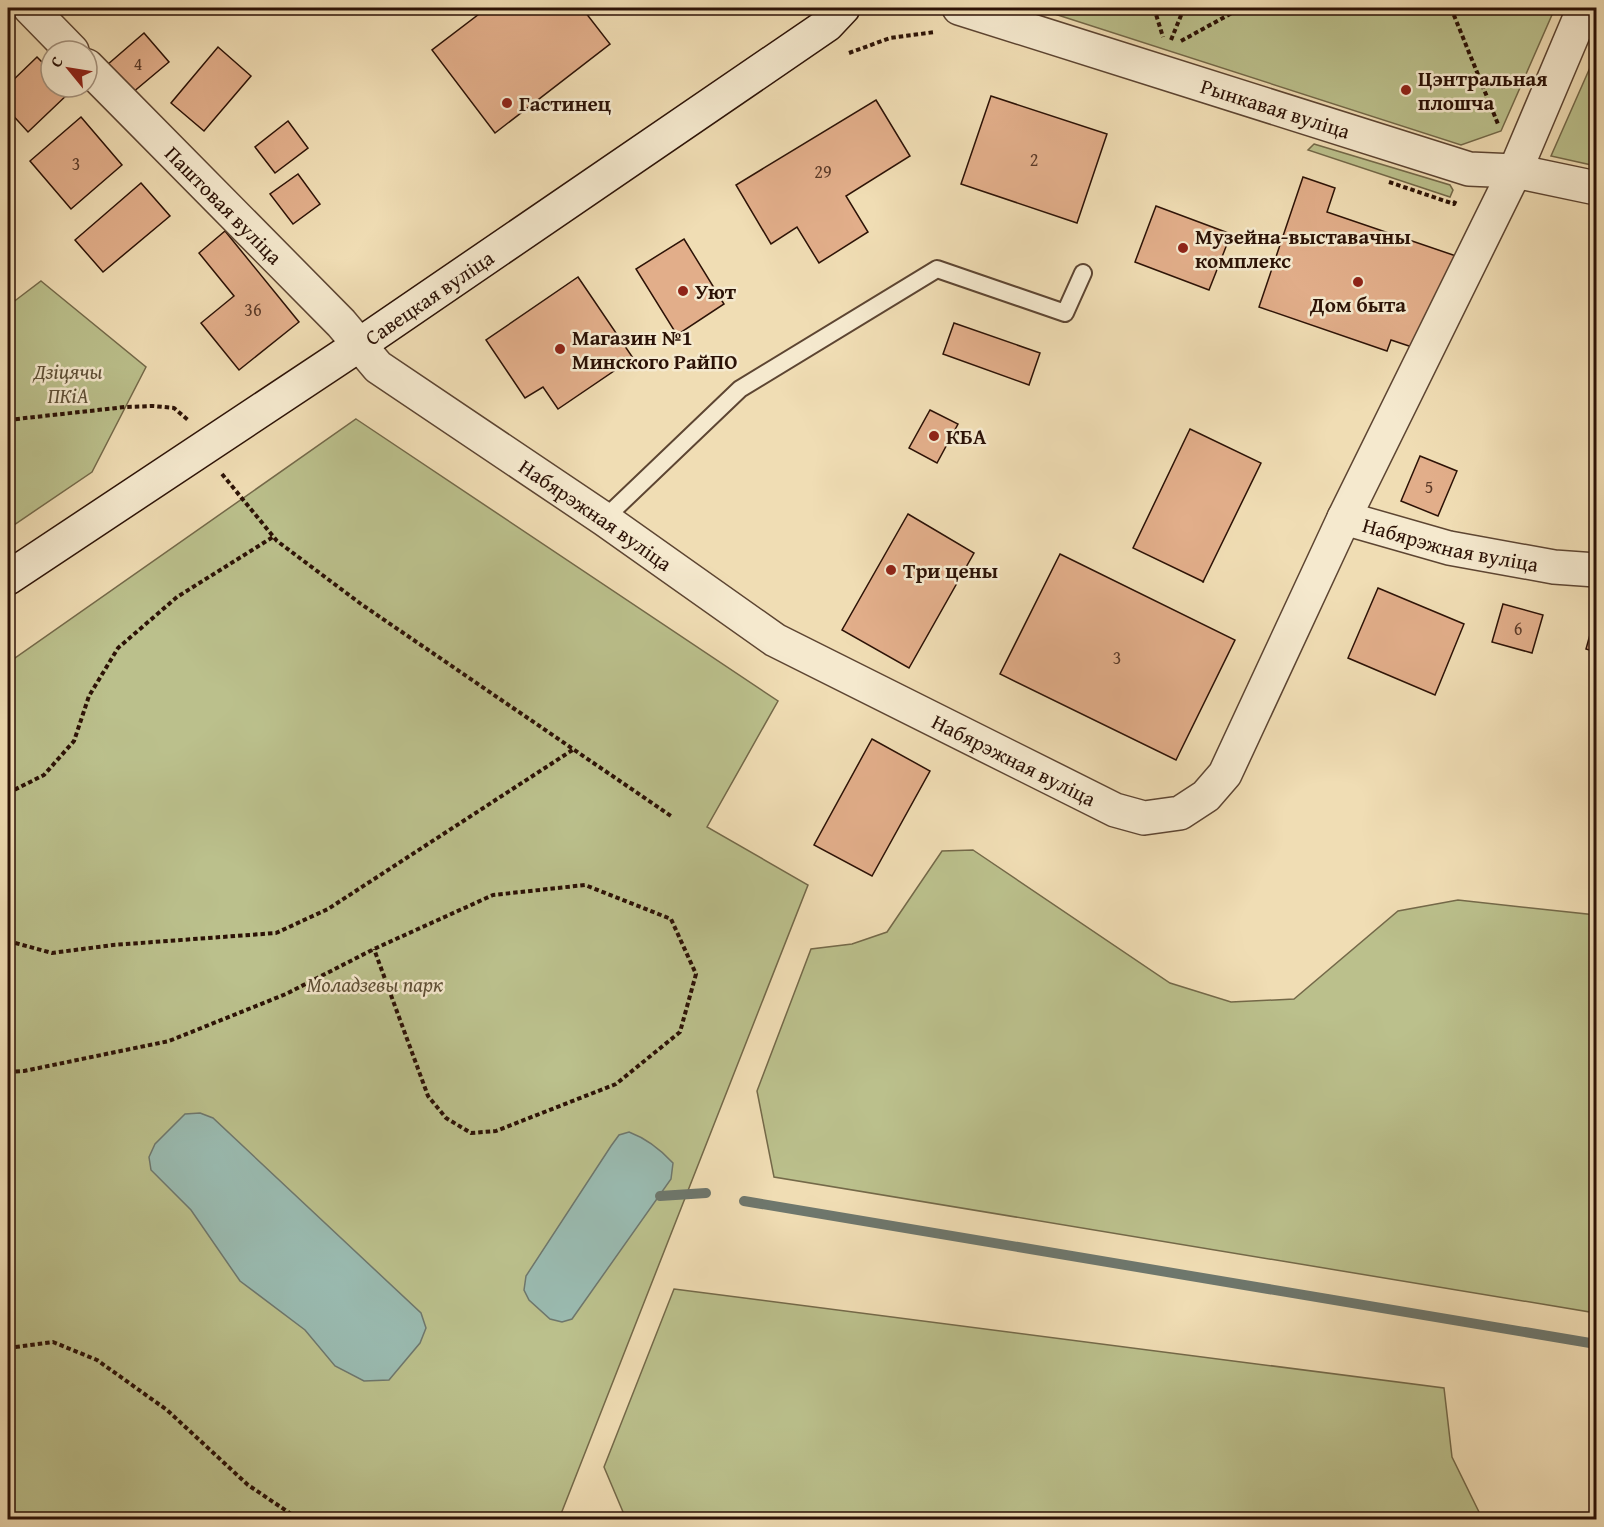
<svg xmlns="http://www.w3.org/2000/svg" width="1604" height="1527" font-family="'Gentium Book Plus',serif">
	<rect width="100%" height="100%" fill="#f0ddb4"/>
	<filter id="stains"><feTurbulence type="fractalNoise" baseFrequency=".00333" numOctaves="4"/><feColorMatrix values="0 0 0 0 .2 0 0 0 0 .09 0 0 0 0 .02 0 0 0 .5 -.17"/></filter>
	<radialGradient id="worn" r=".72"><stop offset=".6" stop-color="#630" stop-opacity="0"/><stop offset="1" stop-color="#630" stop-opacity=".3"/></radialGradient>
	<g fill="#bbc08c" stroke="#746949" stroke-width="1.5">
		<path d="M1036,8H1555L1501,131L1461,145Z"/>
		<path d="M1596,54V166L1551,156Z"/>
		<path d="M1314,144L1450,185L1453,190L1450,197L1308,150Z"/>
		<path d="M41,281L146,367L92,472L8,529V306Z"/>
		<path d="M356,419L778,701L707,827L808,885L559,1519H8V663Z"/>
		<path d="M973,850L1170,983L1231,1002L1294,999L1398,911L1458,900L1596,915V1313L774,1177L757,1091L811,949L852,944L887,932L942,851Z"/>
		<path d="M674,1289L1444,1388L1452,1457L1480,1514L1489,1519H626L604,1467Z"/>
	</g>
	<g fill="#9abbb1" stroke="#6e776d" stroke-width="1.5">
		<path d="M200,1113L213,1118L421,1313L426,1328L420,1343L389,1380L364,1381L335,1366L305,1330L240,1281L191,1210L151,1170L149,1157L155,1144L185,1114Z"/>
		<path d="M629,1132C645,1138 661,1150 673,1163L671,1179L572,1319L562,1322L550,1319L529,1300L524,1290L526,1276L611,1146L619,1135Z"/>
	</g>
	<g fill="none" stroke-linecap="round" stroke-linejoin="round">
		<g stroke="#6e776d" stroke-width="10">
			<path d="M660,1196L706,1193"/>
			<path d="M744,1201L1596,1344"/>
		</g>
	</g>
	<g fill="#e2ae8a" stroke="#2c1206" stroke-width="1.5">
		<path d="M487,8H582L610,44L495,133L432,50Z"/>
		<path d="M144,33L169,62L132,93L107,65Z"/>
		<path d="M218,47L251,76L204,131L171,103Z"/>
		<path d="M37,57L51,71V87H66L70,92L28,132L8,110V85Z"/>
		<path d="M991,96L1107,134L1077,223L961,184Z"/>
		<path d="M876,100L910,156L846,196L868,232L819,263L797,227L771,244L736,185Z"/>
		<path d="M81,117L122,165L71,209L30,161Z"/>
		<path d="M288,121L308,148L275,173L255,147Z"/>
		<path d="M298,174L320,204L293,224L270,194Z"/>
		<path d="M1303,177L1335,188L1327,212L1456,256L1424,351L1391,340L1387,351L1259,307Z"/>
		<path d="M141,183L170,216L103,272L75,240Z"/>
		<path d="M1156,206L1231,234L1209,290L1135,262Z"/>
		<path d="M225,231L299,322L239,370L201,323L234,296L199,253Z"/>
		<path d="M684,239L724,304L677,335L636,269Z"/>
		<path d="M578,277L633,358L558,409L543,387L525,398L486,340Z"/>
		<path d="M954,323L1040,353L1029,385L943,354Z"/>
		<path d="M930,410L958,424L937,463L909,448Z"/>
		<path d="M1190,429L1261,463L1203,582H1204L1133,548Z"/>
		<path d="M1420,456L1457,471L1438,516L1401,501Z"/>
		<path d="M908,514L974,553L909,668L842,630Z"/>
		<path d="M1060,554L1235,640L1176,760L1000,674Z"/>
		<path d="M1378,588L1464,624L1435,695L1348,658Z"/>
		<path d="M1503,604L1543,615L1532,653L1492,642Z"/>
		<path d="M1596,613V652L1586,649Z"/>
		<path d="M872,739L930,771L872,876L814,845Z"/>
	</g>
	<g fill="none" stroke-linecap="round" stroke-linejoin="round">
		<g stroke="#5d4532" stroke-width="20">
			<path id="service" d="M604,519L740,389L937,269L1065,313L1083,273"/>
		</g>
		<g stroke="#5d4532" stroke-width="36">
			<g id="minor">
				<path d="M30,8L72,51"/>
				<path id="s1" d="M959,8L1469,169L1515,171L1596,188"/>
				<path id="s2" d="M87,66L341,323L378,367L604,519L775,640L1115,810L1144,818L1180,813L1206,796L1225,774L1344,518L1515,171L1584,8"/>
				<path id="s3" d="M1344,518L1449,548L1554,567L1596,570"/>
			</g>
		</g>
		<g stroke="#2c1206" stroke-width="36">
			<g id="secondary">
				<path id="s4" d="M8,578L359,345L827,25L843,8"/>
			</g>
		</g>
		<g stroke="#2c1206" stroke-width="4" stroke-dasharray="4.5 3" stroke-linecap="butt">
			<path d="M1154,8L1163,37"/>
			<path d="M1451,8L1498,124"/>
			<path d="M1171,40L1184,8"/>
			<path d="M1181,41L1241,8"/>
			<path d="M849,53L890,38L935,32"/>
			<path d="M1389,182L1454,204L1456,200"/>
			<path d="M8,420L125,407L153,406L174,408L188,420"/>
			<path d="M222,474L277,541L361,604L671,816"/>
			<path d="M8,793L44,775L74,741L89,696L118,648L177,597L273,537"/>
			<path d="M8,941L52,953L113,945L276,933L328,909L574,749"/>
			<path d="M8,1072L24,1071L169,1041L286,994L374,949L493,895L585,885L671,919L696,974L680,1032L616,1084L496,1131L471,1133L446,1118L428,1096L374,949"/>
			<path d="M8,1348L53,1342L97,1360L167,1410L248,1485L300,1520"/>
		</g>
		<use href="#service" stroke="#f5e9ce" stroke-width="16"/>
		<use href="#minor" stroke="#f5e9ce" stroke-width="33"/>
		<use href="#secondary" stroke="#f5e9ce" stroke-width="33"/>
	</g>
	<g fill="#8f2418" stroke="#f5e9ce" stroke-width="2">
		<circle cx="1406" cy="90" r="6"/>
		<circle cx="507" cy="103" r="6"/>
		<circle cx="1183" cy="248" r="6"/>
		<circle cx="1358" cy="282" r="6"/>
		<circle cx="683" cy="291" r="6"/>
		<circle cx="560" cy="349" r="6"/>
		<circle cx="934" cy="436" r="6"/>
		<circle cx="891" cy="570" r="6"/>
	</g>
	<g text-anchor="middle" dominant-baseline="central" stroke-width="5" stroke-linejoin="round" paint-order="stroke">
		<g font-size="18" fill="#5a3927">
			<text x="138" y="63">4</text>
			<text x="1034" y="159">2</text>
			<text x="76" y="163">3</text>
			<text x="823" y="171">29</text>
			<text x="253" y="309">36</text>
			<text x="1429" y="486">5</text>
			<text x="1518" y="628">6</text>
			<text x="1117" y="657">3</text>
		</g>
		<g font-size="21" font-weight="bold" fill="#2c1206" stroke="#f5e9ce" text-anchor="start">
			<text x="1418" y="78">Цэнтральная<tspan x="1418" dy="24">плошча</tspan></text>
			<text x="519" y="103">Гастинец</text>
			<text x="1195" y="236">Музейна-выставачны<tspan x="1195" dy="24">комплекс</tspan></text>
			<text x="695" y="291">Уют</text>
			<text x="1358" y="304" text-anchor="middle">Дом быта</text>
			<text x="572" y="337">Магазин №1<tspan x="572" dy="24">Минского РайПО</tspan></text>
			<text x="946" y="436">КБА</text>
			<text x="903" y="570">Три цены</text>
		</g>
		<g font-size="21" fill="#2c1206" stroke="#f5e9ce">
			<text stroke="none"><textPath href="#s1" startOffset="332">Рынкавая вуліца</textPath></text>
			<text stroke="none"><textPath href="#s2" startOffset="195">Паштовая вуліца</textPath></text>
			<text stroke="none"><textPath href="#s4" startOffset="506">Савецкая вуліца</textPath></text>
			<text stroke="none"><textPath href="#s2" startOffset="682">Набярэжная вуліца</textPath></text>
			<text stroke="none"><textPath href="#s3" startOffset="110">Набярэжная вуліца</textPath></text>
			<text stroke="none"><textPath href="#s2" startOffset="1168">Набярэжная вуліца</textPath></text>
		</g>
		<g font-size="21" font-style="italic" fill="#5e4f35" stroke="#f5e9ce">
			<text x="68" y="371">Дзіцячы<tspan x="68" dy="24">ПКіА</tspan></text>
			<text x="375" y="984">Моладзевы парк</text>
		</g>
	</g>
	<rect width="1604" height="1527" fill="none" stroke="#f0ddb4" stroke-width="30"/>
	<rect x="9" y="9" width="1586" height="1509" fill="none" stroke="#2c1206" stroke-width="3"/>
	<rect x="15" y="15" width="1574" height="1497" fill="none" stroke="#2c1206" stroke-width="1.5"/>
	<g transform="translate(69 69) rotate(300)"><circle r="28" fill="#f5e9ce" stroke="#a5937e" stroke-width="1.5"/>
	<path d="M0-4.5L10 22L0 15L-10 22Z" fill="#8f2418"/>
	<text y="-9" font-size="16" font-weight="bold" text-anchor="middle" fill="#2c1206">С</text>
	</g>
	<rect width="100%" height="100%" filter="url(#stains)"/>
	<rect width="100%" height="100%" fill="url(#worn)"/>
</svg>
